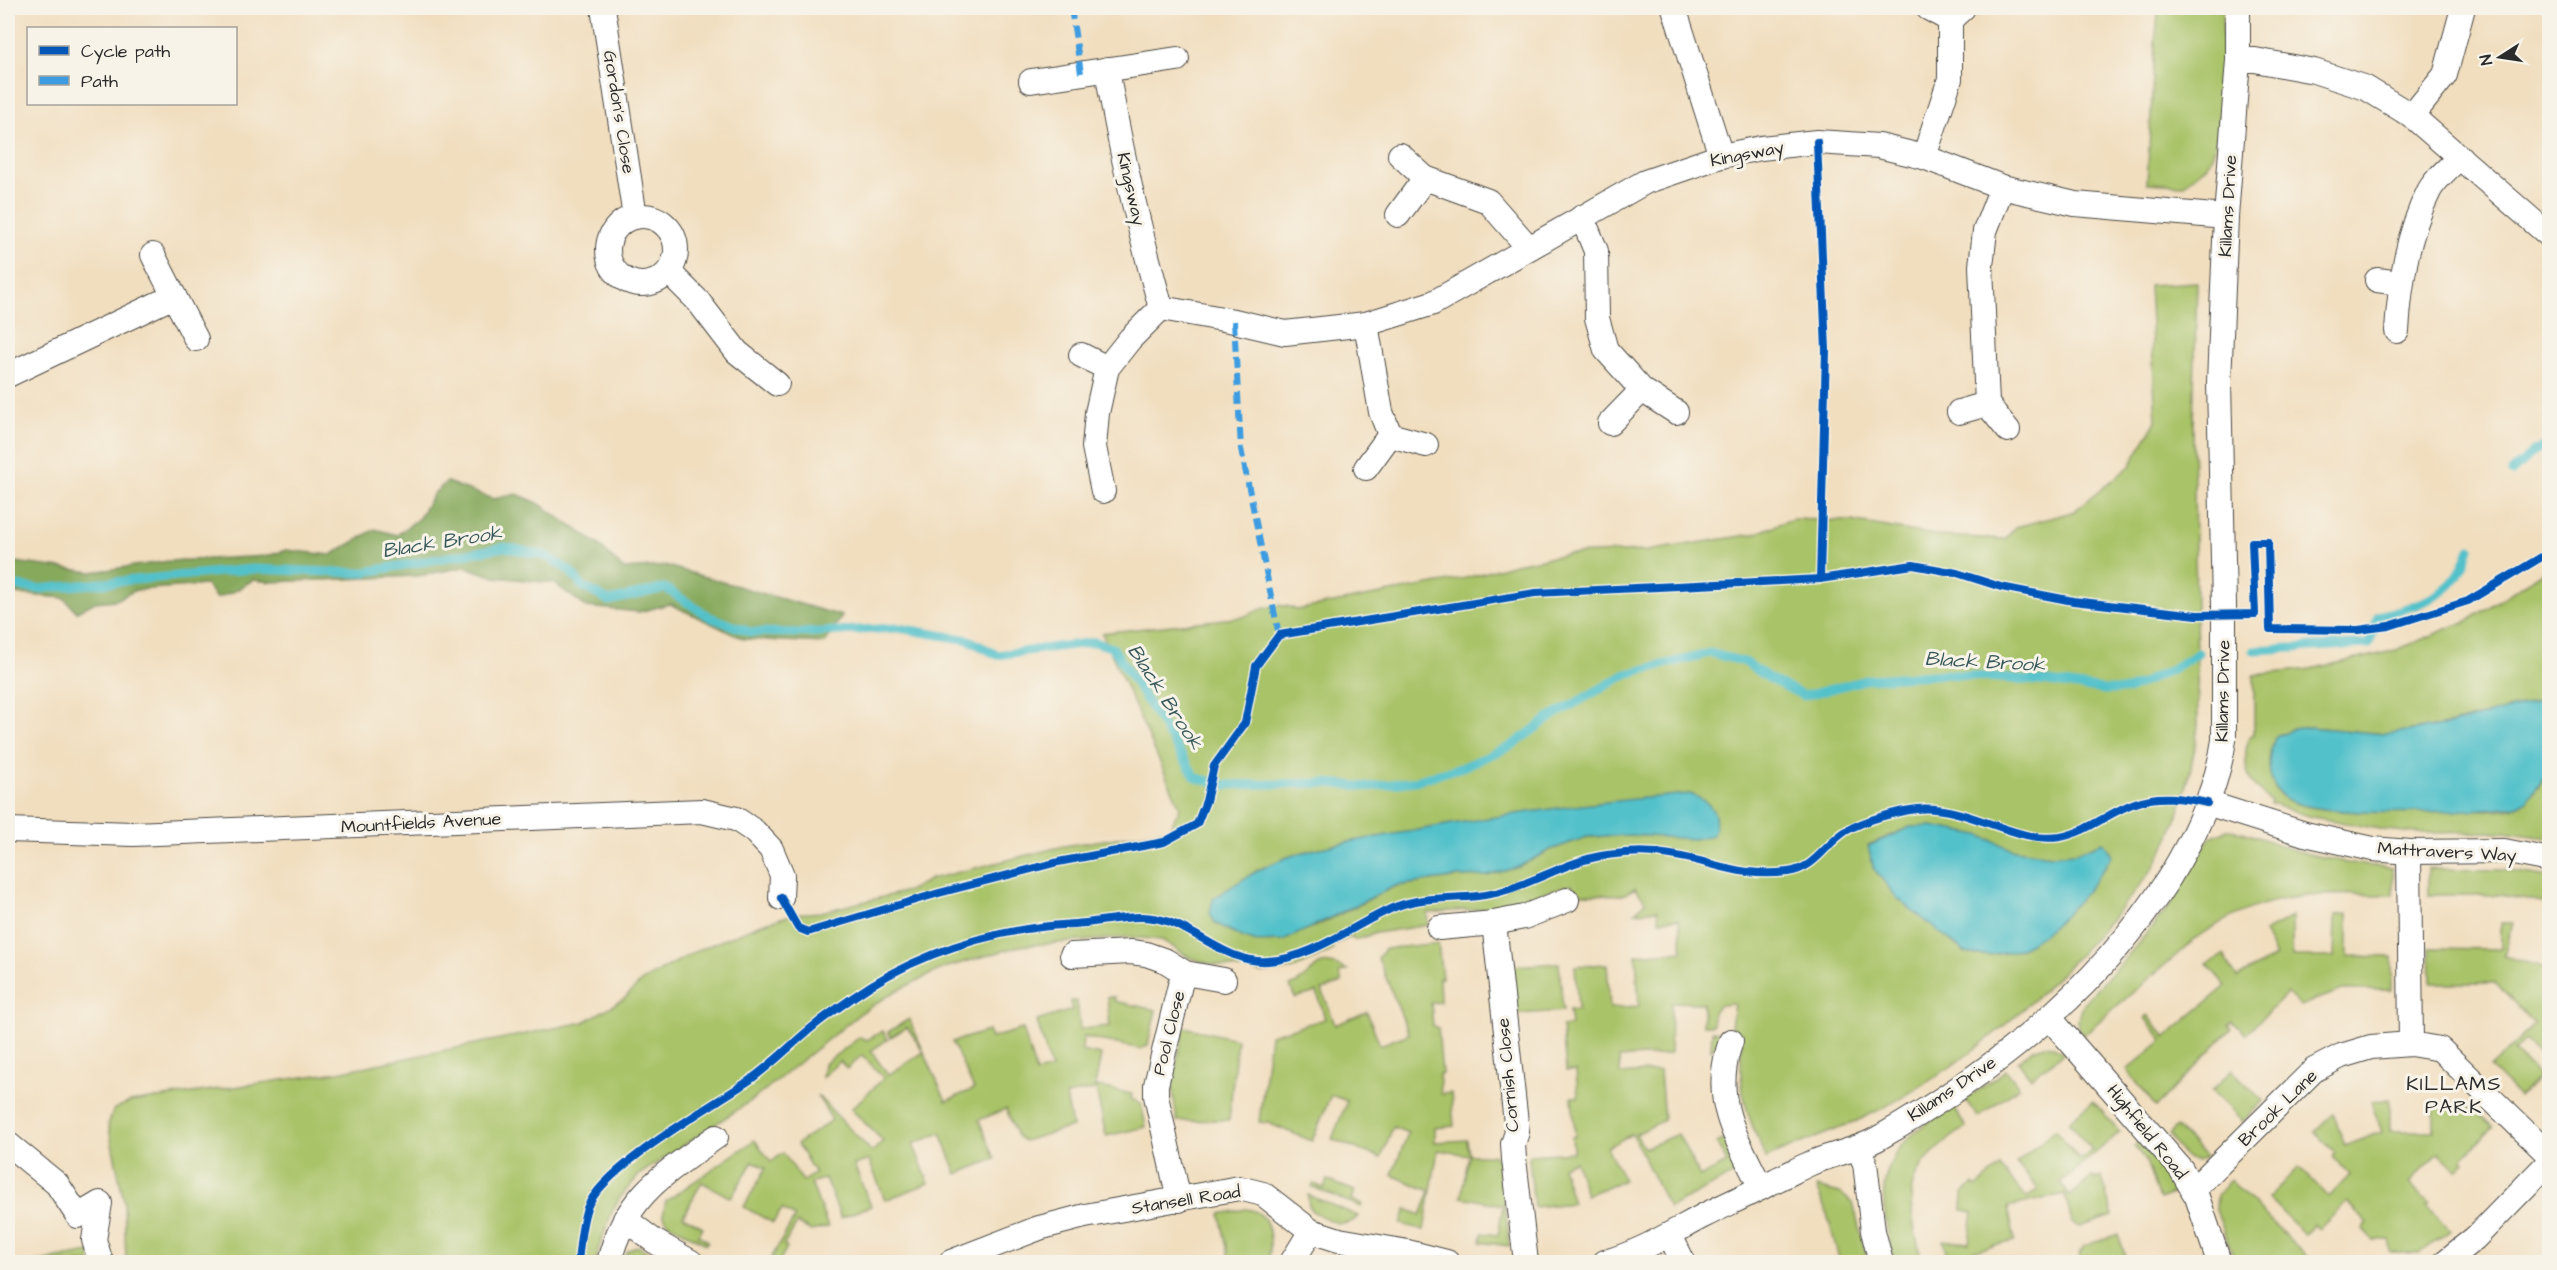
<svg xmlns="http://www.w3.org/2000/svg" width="2557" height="1270" font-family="'Architects Daughter',sans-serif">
	<rect width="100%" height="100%" fill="#f7f3e8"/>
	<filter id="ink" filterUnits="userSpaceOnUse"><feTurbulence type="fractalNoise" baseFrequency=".0167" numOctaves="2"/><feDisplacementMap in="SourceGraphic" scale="12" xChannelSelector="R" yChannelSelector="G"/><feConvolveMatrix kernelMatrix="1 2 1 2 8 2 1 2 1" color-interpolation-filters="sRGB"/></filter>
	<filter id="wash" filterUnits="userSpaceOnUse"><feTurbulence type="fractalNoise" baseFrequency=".008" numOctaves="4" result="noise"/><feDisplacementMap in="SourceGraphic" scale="24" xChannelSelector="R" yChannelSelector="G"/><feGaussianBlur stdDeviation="1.35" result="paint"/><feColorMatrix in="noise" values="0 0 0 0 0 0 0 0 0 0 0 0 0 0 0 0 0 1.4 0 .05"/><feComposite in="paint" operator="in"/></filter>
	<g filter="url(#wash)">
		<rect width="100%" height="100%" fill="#f1debf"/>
		<g fill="#a9c368" stroke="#6a774a" stroke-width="1.5" fill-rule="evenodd">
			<path d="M2159,8H2222C2223,41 2226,138 2208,163C2203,171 2191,178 2184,185L2147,183L2155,42Z"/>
			<path d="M2197,282L2193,427L2198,725C2192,772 2181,818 2158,860C2147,880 2128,899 2113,917C2045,997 1959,1072 1863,1118C1831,1133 1798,1143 1766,1158C1747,1117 1737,1088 1742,1042L1719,1043L1711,1050L1712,1031L1730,1034L1734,1004L1719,1005L1713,1012V1025H1703V1003L1671,1002L1670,1054L1619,1058L1620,1074L1660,1071L1664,1120L1636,1134L1644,1148L1678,1134L1700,1177L1727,1163L1717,1143L1725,1139L1740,1171L1669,1208L1632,1134L1607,1147L1624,1180L1586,1195L1575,1161L1562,1166L1573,1203L1534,1207L1529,1158L1531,1155L1573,1152L1572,1137L1575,1136L1572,1097H1578L1576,1071H1566L1562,1027L1571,1026L1569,1010L1578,1009L1575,966L1607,964L1610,1008L1639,1006L1636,955L1682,951L1679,919L1659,920L1658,910L1635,912L1646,902L1635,888L1623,895L1575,894L1572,884L1493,908L1427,913L1428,925L1376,933L1354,940L1352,936L1331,946L1333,950L1293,969L1262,973L1206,963L1189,957L1162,940L1130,937L1020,946L944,968L896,991L862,1012L755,1098L640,1174L619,1199L612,1212L599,1247L596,1262H126L124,1202L108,1124L114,1109L130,1102L338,1072L584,1022L624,999L642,981L696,951L759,925L794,914L821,912L908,891L931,879L1064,846L1169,830L1180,807L1102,633L1243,617C1261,609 1278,600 1296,610L1466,578L1515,564L1568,554L1647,551L1754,534L1792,519L1851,521L1940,536L2005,539L2016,527L2073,512L2130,466L2156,421L2149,285ZM1690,794L1630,835L1587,837L1550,850L1518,867L1487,876L1459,877L1395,886L1317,926L1257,942L1229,931L1213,899L1258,870L1296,854L1338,844L1561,808ZM1910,827L1979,835L2015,850L2052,855L2075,853L2103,842L2106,866L2074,905L2055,923L2008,952L1977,955L1966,953L1928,921L1868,845Z"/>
			<path d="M2549,568V698L2449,725L2385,734L2309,727L2292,729L2276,736C2273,756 2264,781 2282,796C2311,820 2425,810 2464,809C2479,809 2501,812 2515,807C2529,801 2542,782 2549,770L2550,833L2547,838L2504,832L2415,833L2385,830L2312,817L2270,804L2271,800C2247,786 2241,764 2249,737L2254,734V675L2310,669L2394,651L2471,619Z"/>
			<path d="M2227,830C2245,829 2278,846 2297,851C2328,859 2361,866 2393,868V895C2312,894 2263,890 2194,940L2083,1035L2079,1029L2078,1020L2085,1001L2118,967L2170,906L2210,837Z"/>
			<path d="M2428,869L2505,870L2549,877V904L2500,895H2428Z"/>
			<path d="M2348,914V956L2392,957V990H2342L2300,1006L2287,993L2246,1034L2232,1021L2229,1025L2232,1028L2156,1107L2127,1070L2163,1040L2145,1018L2148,1015L2166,1037L2226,986L2207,964L2224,955L2237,978L2276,956L2264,932L2292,917V957H2334L2335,915Z"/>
			<path d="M2501,923H2513L2504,956L2549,969V1065L2525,1040L2514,1051L2539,1077L2519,1097L2490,1068L2535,1024L2495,983H2431L2430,948L2501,949Z"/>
			<path d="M1438,943L1442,978H1439L1440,1002L1431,1003L1433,1026L1438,1028L1442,1074H1439L1441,1094L1451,1093L1454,1126L1435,1128V1142L1467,1140L1469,1155H1492L1499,1160L1510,1246L1481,1242L1482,1233L1498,1235L1503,1205L1461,1197L1469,1155L1438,1150L1424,1230L1401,1224L1406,1209L1421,1215L1430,1191L1392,1175L1408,1133L1393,1127L1381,1158L1332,1139L1347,1101L1331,1095L1312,1141L1268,1123L1259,1122L1270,1035L1325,1019L1317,992L1295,998L1290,986C1319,976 1310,952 1347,970L1339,973L1342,982L1322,990L1335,1025L1367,1012L1380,1045L1409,1034L1378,958L1385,949Z"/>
			<path d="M1559,963L1563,1011L1520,1014L1515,1007L1511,966Z"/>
			<path d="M1107,997H1115L1114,1001L1156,1010L1148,1045L1141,1049L1084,1037L1081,1051L1101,1055L1095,1086L1132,1094L1131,1099L1141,1103L1146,1127L1106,1136L1096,1089L1066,1095L1072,1127L1024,1141L1017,1136L1006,1109L979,1120L995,1159L957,1174L941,1133L913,1144L929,1183L885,1200L869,1160L854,1165L871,1206L841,1218L825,1178L811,1183L828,1227L811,1231L797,1223L784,1245L787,1247L779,1262H769L795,1217L782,1209L773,1223L744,1207L766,1168L753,1161L731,1198L702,1182L683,1216L703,1227L698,1235L708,1241L706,1244L668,1223L663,1215L666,1201L755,1140L771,1162L783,1153L803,1181L815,1173L797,1144L832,1120L817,1095L872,1152L883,1141L851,1109L884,1078L862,1055L847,1069L840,1061L822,1077L824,1064L860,1037L867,1040L883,1031L888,1039L871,1051L888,1075L924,1052L907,1027L891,1037L888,1032L909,1019L946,1101L974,1089L952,1042L988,1031L991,1038L1023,1029L1036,1073L1051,1069L1037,1021L1072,1010L1070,1001H1077L1080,1029L1110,1026Z"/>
			<path d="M1184,1027L1237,1039L1229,1120L1177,1121L1172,1085Z"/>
			<path d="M2045,1045L2052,1046L2064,1053L2031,1078L2018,1061L2033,1049Z"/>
			<path d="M2006,1070L2019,1087L1978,1117L1965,1100Z"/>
			<path d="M2232,1070L2263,1101L2243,1121L2212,1091Z"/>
			<path d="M2390,1099V1131H2434V1108H2472L2493,1127L2462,1159L2465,1162L2457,1170L2439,1153L2409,1183L2429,1203L2426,1206L2451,1230L2419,1253H2390V1240H2373L2363,1229L2368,1224L2347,1202L2319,1229L2314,1225L2305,1235L2268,1198L2299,1167L2329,1197L2350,1175L2332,1156L2335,1152L2314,1132L2333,1113L2345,1146L2382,1132L2371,1102Z"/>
			<path d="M2093,1101L2120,1132L2060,1183L2070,1196L2093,1176L2096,1179L2101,1177L2113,1216L2079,1227L2072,1223L2065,1194L2008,1207L2015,1241L1947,1257L1943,1240L1969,1243L1973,1212L1962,1210L1963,1193L1974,1184L1976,1187L2000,1167L2027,1198L2038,1189L2016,1163L2055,1130L2080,1160L2092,1150L2068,1121Z"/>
			<path d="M1954,1107L1966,1127C1900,1172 1905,1189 1922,1262H1894C1884,1215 1870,1170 1914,1133C1926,1123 1941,1115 1954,1107Z"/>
			<path d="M2176,1127L2206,1157C2188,1170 2178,1148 2168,1135Z"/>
			<path d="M2140,1141L2178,1192L2159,1199L2146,1161L2134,1146Z"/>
			<path d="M1327,1180L1355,1191L1352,1200L1362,1204L1361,1207L1312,1187L1314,1184L1324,1188Z"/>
			<path d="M2230,1180L2312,1262H2235L2216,1209L2217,1195Z"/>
			<path d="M1816,1187L1840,1193L1853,1203L1868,1262H1840L1827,1214Z"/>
			<path d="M1308,1195L1358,1216C1346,1232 1326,1219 1312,1211L1309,1207Z"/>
			<path d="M1246,1209C1252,1210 1258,1211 1263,1217C1271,1226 1273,1253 1266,1262H1230L1220,1214Z"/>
			<path d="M2118,1234L2127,1262H2081L2079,1254L2084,1246Z"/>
			<path d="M637,1246L652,1254L654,1262H622L627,1251Z"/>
			<path d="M90,1252L91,1262H36Z"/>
		</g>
		<path fill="#86a95c" stroke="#586a44" stroke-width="1.5" d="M447,482L493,499L517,494L538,503L598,544L623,569L667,566L842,616L825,643L744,639L670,604L639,612L586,607L554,583L495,577L465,567L418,576L271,582L253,580L233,592L216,598L206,585L136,590L116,600L95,602L77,612L64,598L8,593V561L92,572L169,561L267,556L286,550L331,555L375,529L397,535L419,518L434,493Z"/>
		<g fill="#53c1ca" stroke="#3f767a" stroke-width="1.5">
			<path d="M2549,698V770L2526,802L2516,806C2474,811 2309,822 2281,795C2265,778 2267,755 2276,736L2292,729L2309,727L2385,734L2449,725Z"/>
			<path d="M1690,794C1710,801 1721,813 1713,835L1694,839L1630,835L1587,837L1550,850L1518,867L1487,876L1459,877L1395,886L1283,941L1257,942L1242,937L1215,923L1210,913L1213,899C1239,881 1267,863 1297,854C1337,842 1378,837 1418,830C1508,814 1599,801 1690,794Z"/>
			<path d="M1932,826L1979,835L2015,850L2052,855L2075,853L2103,842L2112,855C2095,885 2056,930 2025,946C2009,955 1983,957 1966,953L1897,898L1874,869L1868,846L1910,827Z"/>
		</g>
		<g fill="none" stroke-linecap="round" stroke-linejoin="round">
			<g stroke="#53c1ca" stroke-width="9">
				<path d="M2512,472L2532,453L2550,443"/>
				<path d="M8,585L38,589L252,569L360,573L505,547L546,556L570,571L582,586L609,601L665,588L710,617L750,632L800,633L898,628L969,640L997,655L1095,642L1113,648L1196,778L1226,785L1327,783L1368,787L1415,781L1463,767L1511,746L1551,717L1626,674L1710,653L1745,662L1770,679L1804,696L1869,679L1947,674L2049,682L2104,690H2128L2172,669L2198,653"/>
				<path d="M2254,650L2369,644L2378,616C2405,609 2441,601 2458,575C2463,567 2466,558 2470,549"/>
			</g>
		</g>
	</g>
	<g filter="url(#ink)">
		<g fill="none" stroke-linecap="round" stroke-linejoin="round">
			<g stroke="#494641" stroke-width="26">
				<g id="minor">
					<path d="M603,8L635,217"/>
					<path d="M1674,8L1721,156"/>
					<path d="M1928,8L1950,20L1963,8"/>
					<path d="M2238,60H2255L2314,71L2366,88L2412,116L2550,236"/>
					<path d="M1107,69C1120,150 1139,229 1161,308"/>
					<path d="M1031,81L1177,59"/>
					<path d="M2412,116L2445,75L2463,8"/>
					<path d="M1924,157L1950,79V20"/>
					<path d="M1425,178L1488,201L1529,248"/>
					<path d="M1398,215L1425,178L1400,155"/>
					<circle cx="642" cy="250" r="34"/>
					<path d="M1582,217L1596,251L1597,318L1606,350L1642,390L1676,412"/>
					<path d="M153,255L196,339"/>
					<path d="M669,272L698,301L737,352L777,384"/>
					<path d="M2377,280L2400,283"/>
					<path d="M1161,308L1234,321L1285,333L1366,324L1433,303L1645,182L1721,156L1761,148L1817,142L1879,146L1924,157L2002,187L2075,204L2226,217"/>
					<path d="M1366,324L1381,412L1390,435"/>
					<path d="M2397,331C2400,284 2407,234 2429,191C2435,179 2450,167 2460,157"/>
					<path d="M1081,355L1107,368"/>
					<path d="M8,375L174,296"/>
					<path d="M1987,404L1981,266L1985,231L2002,187"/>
					<path d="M1959,412L1987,404L2008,430"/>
					<path d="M1610,423L1642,390"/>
					<path d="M1366,468L1390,435L1426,445"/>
					<path d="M1103,491L1094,447L1097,413L1107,368L1130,339L1161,308"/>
					<path d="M2207,803L2305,834L2373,849L2409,852L2504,851L2550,860"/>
					<path d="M8,830L133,834L702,811L736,819L754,831L771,849L782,875L781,898"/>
					<path d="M2409,852L2411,1044"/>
					<path d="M1494,923L1517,1132L1513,1144L1514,1159L1526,1262"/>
					<path d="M1439,928L1494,923L1524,917L1567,900"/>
					<path d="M1072,955L1131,952L1146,954L1166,961L1185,973L1224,980"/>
					<path d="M2049,1017L2181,1169L2197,1197L2219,1262"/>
					<path d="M1731,1041C1710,1100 1736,1136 1761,1188"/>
					<path d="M8,1144L57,1184L78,1216L100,1203L94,1240L101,1262"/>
					<path d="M1858,1149L1865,1163L1873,1231L1881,1262"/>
					<path d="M2193,1190L2314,1070L2341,1056L2371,1047L2411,1044L2440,1049L2550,1156"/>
					<path d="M1179,1200L1156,1096V1085L1180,985L1185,973"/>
					<path d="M625,1219L654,1241L691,1262"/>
					<path d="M1670,1235L1683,1262"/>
					<path d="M609,1262C625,1196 664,1174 716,1137"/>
					<path d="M951,1262L1039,1228L1085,1216L1239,1188L1263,1194L1311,1231L1339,1240L1408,1252L1447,1262"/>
					<path d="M1292,1262L1311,1231"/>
					<path d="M1605,1262C1641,1252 1669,1234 1703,1216C1727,1204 1752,1193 1776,1180C1787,1175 1798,1169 1809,1164C1831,1154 1855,1151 1877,1139C1991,1074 2098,990 2169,878C2195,836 2217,790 2224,740V604L2219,382L2226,217L2238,60V8"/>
					<path d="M2445,1262L2475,1238L2550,1161"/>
				</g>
			</g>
			<use href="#minor" stroke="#fff" stroke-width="24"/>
			<g stroke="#3d9ce1" stroke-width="6" stroke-dasharray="12 6" stroke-linecap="butt">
				<path d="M1071,8L1081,73"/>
				<path d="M1234,321L1241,449L1279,635"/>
			</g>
			<g stroke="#f7f3e8" stroke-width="11">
				<g id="cycleway">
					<path d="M1817,142L1826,350L1820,579"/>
					<path d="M781,898L798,928L808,932L939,893L1058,862L1164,842L1197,824L1206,801L1214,766L1245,723L1256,666L1279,635L1535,593L1820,579L1913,565L1957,573L2001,587L2073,601L2197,615L2255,614L2252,542H2268L2270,629L2358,630L2389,626L2468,601L2550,552"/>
					<path d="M578,1262C580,1245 581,1225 587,1208C602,1168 707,1109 744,1084C770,1067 791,1044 815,1025C827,1015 840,1007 852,998C901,963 962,940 1021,930C1042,926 1064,925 1086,923C1104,921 1122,917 1140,917C1189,916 1220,964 1268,961C1314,958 1354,924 1395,907C1430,893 1467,902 1503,891C1538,881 1570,860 1607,855C1627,852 1650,851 1671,855C1715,862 1740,878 1788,872C1816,868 1824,845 1846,831C1862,821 1898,811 1917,809C1966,804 2015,844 2060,837C2088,832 2109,812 2135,803C2158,794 2184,798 2207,803"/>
				</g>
			</g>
			<use href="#cycleway" stroke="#0057b8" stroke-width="8"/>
		</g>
	</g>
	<g text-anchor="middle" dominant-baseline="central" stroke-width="6" stroke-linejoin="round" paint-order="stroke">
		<g font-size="18" fill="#2b2b2b" stroke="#f7f3e8">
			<text transform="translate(619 112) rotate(81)">Gordon's Close</text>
			<text transform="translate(1747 154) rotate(-11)">Kingsway</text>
			<text transform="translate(1131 189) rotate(77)">Kingsway</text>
			<text transform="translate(2228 206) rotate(-87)">Killams Drive</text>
			<text transform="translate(2223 691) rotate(-89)">Killams Drive</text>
			<text transform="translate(421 823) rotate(-3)">Mountfields Avenue</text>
			<text transform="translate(2447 852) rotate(3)">Mattravers Way</text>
			<text transform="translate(1169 1033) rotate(-76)">Pool Close</text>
			<text transform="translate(1508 1075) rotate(-95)">Cornish Close</text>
			<text transform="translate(1952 1089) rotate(-34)">Killams Drive</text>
			<text transform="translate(2278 1108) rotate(-44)">Brook Lane</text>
			<text transform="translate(2147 1132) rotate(51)">Highfield Road</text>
			<text transform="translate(1186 1200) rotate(-9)">Stansell Road</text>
		</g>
		<g font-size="20" font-style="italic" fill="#37585b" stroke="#f7f3e8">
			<text transform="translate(442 542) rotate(-9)">Black Brook</text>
			<text transform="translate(1985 662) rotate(3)">Black Brook</text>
			<text transform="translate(1165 697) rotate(57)">Black Brook</text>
		</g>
		<g font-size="20" letter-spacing="1.5" fill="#2b2b2b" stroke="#f7f3e8">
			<text x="2454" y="1084">KILLAMS<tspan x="2454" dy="23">PARK</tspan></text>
		</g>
	</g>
	<rect width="2557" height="1270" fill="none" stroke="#f7f3e8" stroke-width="30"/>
	<rect x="27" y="27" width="210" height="78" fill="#f7f3e8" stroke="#a5a39c" stroke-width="1.5"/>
	<rect x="39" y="46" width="30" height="9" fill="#0057b8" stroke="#a5a39c" stroke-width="1.5"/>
	<text x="81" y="57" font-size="18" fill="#2b2b2b">Cycle path</text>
	<rect x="39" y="76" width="30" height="9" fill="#3d9ce1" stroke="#a5a39c" stroke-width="1.5"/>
	<text x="81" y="87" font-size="18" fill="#2b2b2b">Path</text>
	<g transform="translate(2500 57) rotate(258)" stroke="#f7f3e8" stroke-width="4.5" paint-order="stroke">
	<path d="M0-4.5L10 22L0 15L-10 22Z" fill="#2b2b2b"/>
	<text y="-9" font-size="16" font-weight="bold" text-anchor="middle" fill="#2b2b2b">N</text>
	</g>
</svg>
